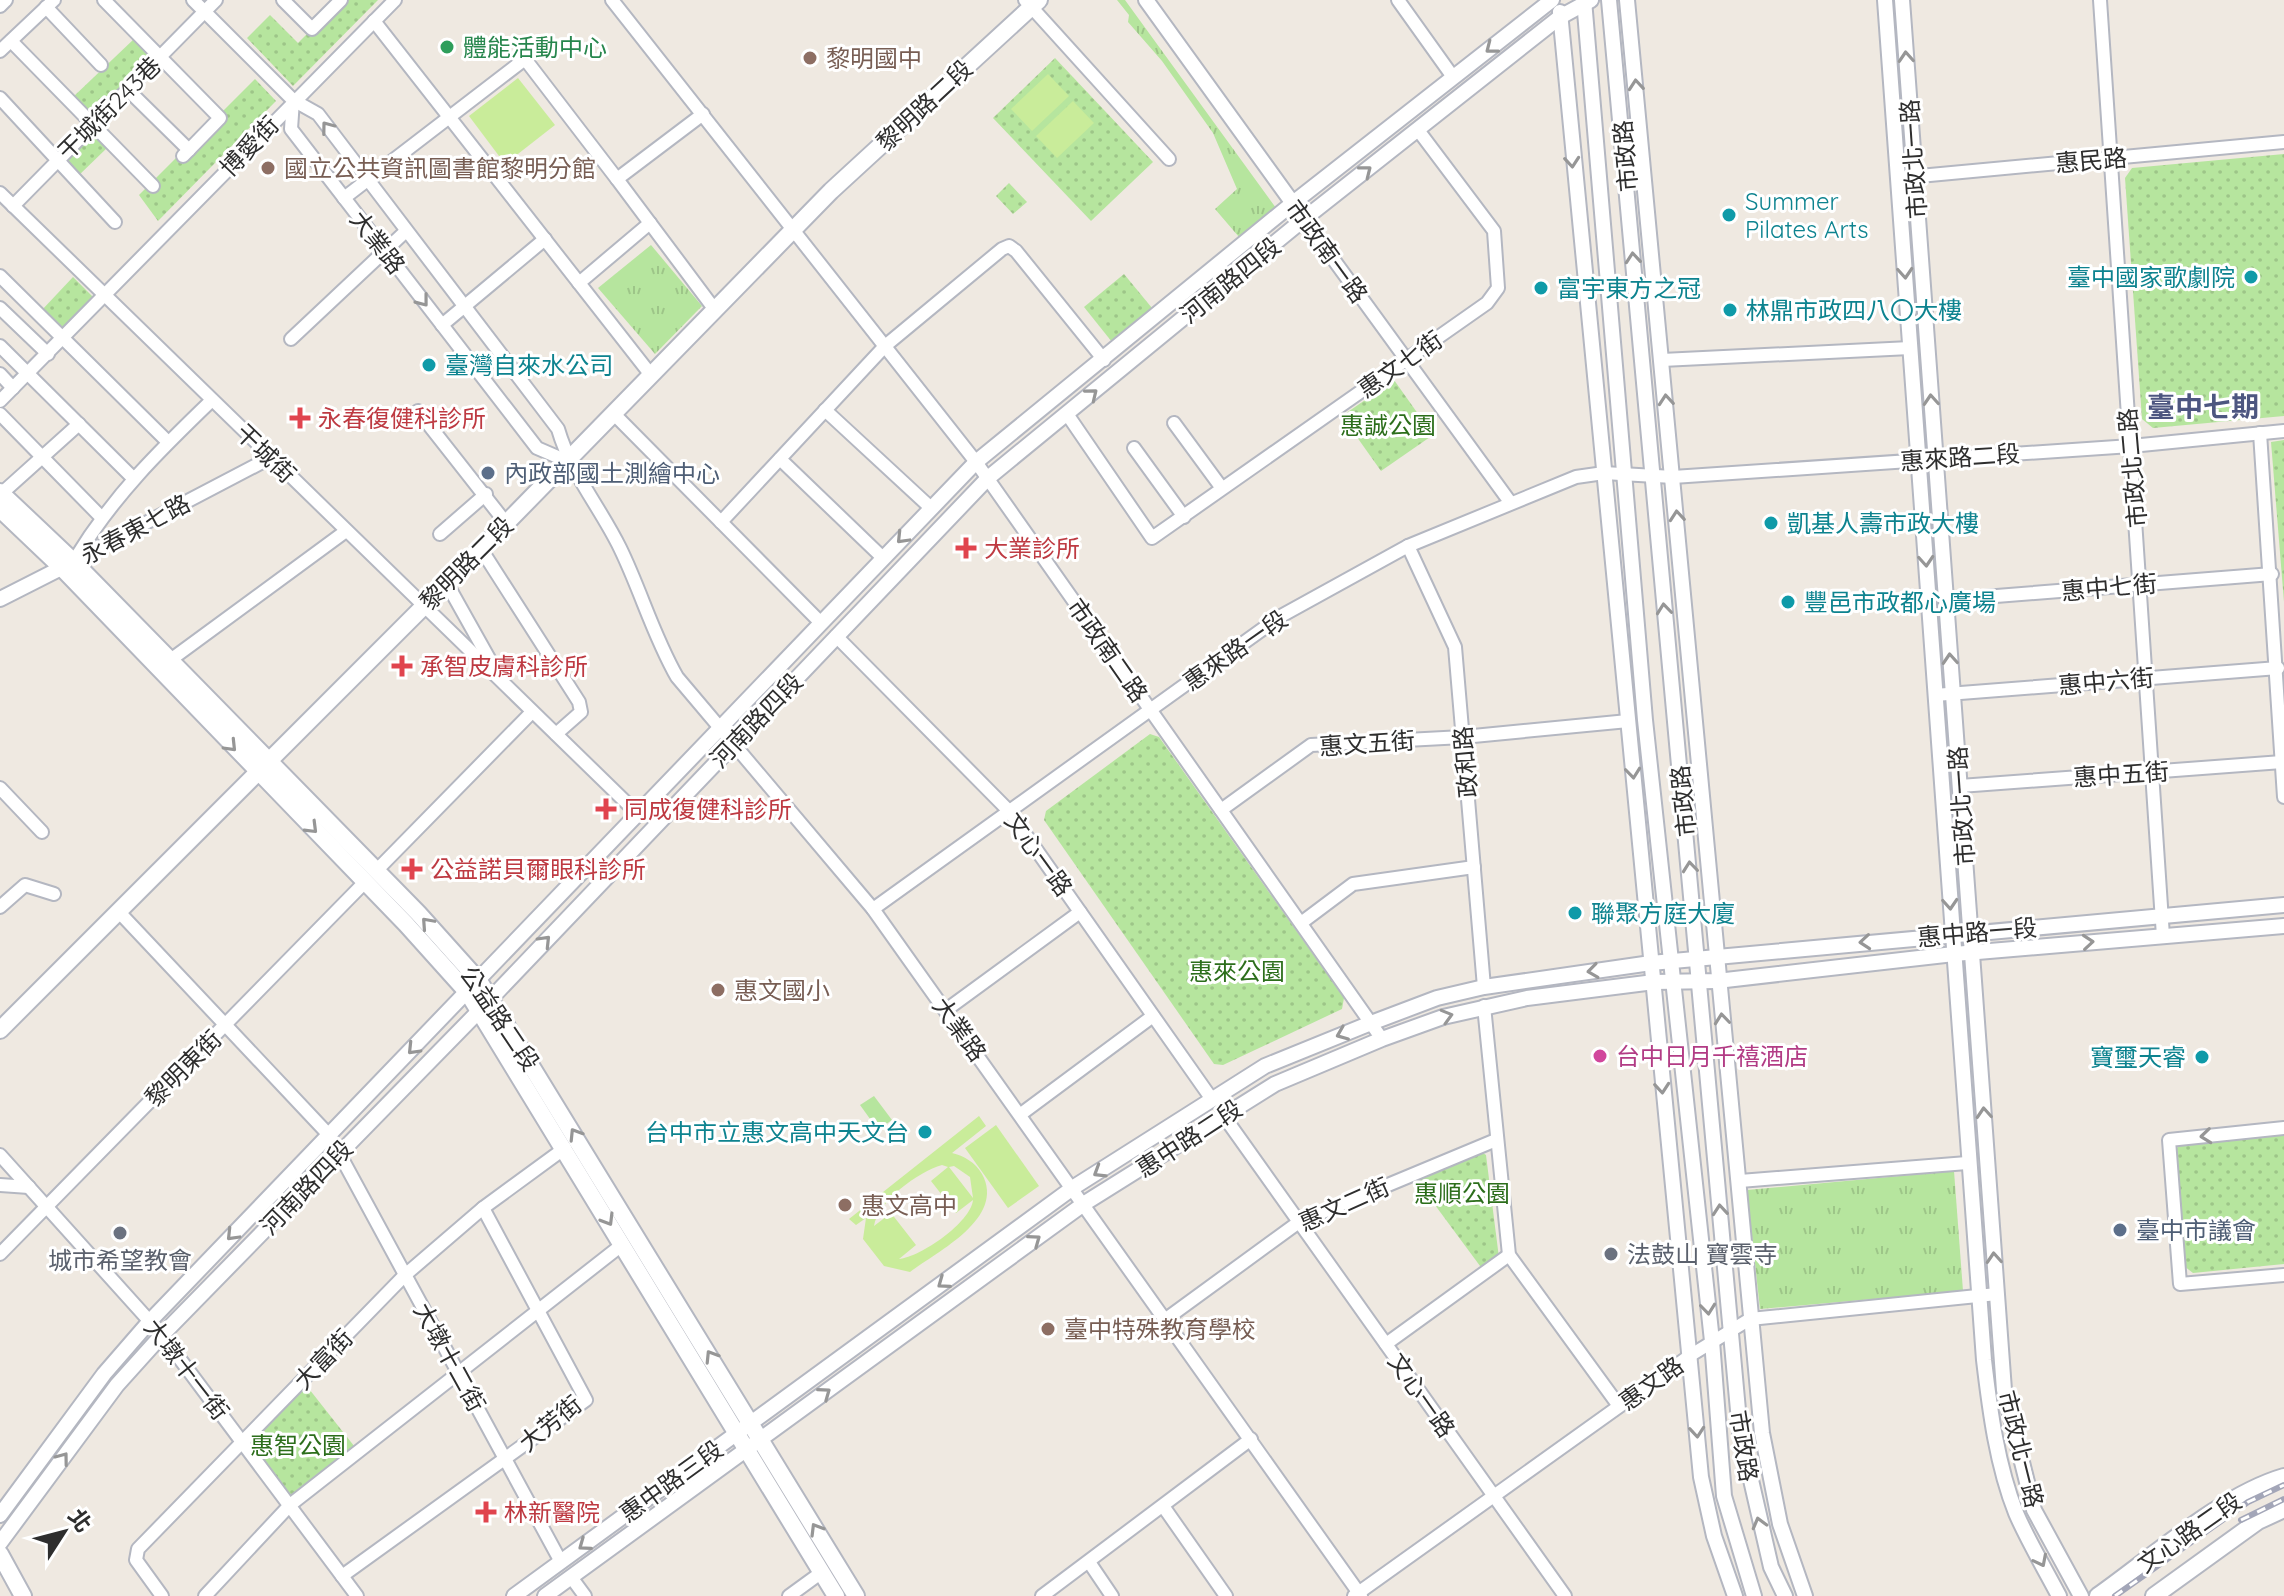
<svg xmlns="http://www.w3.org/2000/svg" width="2284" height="1596" font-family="Quicksand,'Noto Sans TC',sans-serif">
	<defs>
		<pattern id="grass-tufts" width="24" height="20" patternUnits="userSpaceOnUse" patternTransform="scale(2)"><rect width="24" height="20" fill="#b6e59e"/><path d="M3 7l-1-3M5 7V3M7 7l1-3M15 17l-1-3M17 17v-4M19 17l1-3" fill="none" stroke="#9dc588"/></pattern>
		<pattern id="park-dots" width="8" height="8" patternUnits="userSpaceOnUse" patternTransform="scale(2)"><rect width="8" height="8" fill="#b6e59e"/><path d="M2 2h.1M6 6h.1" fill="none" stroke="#9dc588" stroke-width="1.8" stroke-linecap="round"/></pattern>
	</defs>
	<rect width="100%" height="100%" fill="#efe9e1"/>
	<g fill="url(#grass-tufts)">
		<path d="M1117,0H1125L1276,208L1239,237L1215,209L1237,189L1213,133L1162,61L1128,22L1129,15Z"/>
		<path d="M651,245L702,306L655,354L598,288Z"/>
		<path d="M874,1096L892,1120L878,1130L860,1105Z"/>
		<path d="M1954,1171L1963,1291L1760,1309L1747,1190Z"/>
	</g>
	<g fill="url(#park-dots)">
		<path d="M341,0H378L293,86L247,38L270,15L298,43Z"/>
		<path d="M135,38L153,57L94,119L72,98Z"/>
		<path d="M1055,58L1153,162L1091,221L993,118Z"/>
		<path d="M255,79L276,101L158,221L139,195Z"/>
		<path d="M92,129L109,146L76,178L60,161Z"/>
		<path d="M2284,154V416L2153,428L2142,419L2125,178L2132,168Z"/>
		<path d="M1009,183L1027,202L1013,214L996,196Z"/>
		<path d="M1124,274L1152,308L1112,342L1084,307Z"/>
		<path d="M73,277L95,299L65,333L41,311Z"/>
		<path d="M1394,380L1433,435L1381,471L1342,416Z"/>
		<path d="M2284,440V602L2271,442Z"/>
		<path d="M1150,734L1159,737L1344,998L1342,1009L1223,1065L1214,1064L1044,820L1046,811Z"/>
		<path d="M2284,1135V1264L2193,1273L2184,1266L2174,1150L2182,1144Z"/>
		<path d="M1480,1151L1486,1155L1499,1258L1483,1270L1415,1178Z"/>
		<path d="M302,1380L358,1451L290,1505L243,1441Z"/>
	</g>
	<g fill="#c9ec9a" fill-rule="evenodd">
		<path d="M1048,74L1069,96L1032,131L1011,109Z"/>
		<path d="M518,78L555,125L505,164L469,116Z"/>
		<path d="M1073,101L1094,123L1057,158L1036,136Z"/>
		<path d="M979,1116L986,1126L952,1153C964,1156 975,1162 982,1174C1006,1218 938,1251 910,1272L884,1266L863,1239L866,1218L856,1225L849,1219ZM942,1165L948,1167L931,1181L956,1213L973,1200C971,1222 921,1257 899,1259L916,1245L891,1213L874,1226C878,1201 918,1172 942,1165ZM954,1166L970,1177L973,1198L949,1167Z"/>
		<path d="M996,1125L1039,1186L1008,1208L965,1148Z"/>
	</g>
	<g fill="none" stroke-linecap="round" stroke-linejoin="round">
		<g stroke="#b4b7c1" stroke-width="16">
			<g id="minor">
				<path d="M104,0L220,118L183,156"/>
				<path d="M193,0L293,100L318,114L558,429C571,474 600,507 620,548C641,591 653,635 677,677L873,909L1361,1596"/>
				<path d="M283,0L312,29L341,0"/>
				<path d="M612,0L976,462L1382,1039"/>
				<path d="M1025,0L1169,159"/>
				<path d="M1398,0L1453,77"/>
				<path d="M2100,0L2163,936"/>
				<path d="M0,6L6,0"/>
				<path d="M46,7L101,65"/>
				<path d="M374,21L579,283"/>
				<path d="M11,41L153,186"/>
				<path d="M0,51L54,0"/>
				<path d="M128,90L189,150"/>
				<path d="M0,98L115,222"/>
				<path d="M293,100L291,129L537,448L567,461"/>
				<path d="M703,114L617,179L715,310"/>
				<path d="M1898,178L2284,142"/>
				<path d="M0,193L639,815"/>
				<path d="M344,198L525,59L617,179"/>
				<path d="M13,206L216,0"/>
				<path d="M1304,219L1510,502"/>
				<path d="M650,223L579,283L651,375"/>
				<path d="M0,276L168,442"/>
				<path d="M0,308L48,354"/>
				<path d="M442,325L545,239"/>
				<path d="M291,339L406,231"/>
				<path d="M0,346L132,477"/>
				<path d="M1662,360L1910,348"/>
				<path d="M0,374L13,388"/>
				<path d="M0,401L395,0"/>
				<path d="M825,410L931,508"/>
				<path d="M418,411L506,523"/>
				<path d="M0,414L101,517"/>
				<path d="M614,414L821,623"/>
				<path d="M1067,414L1152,538L1487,303L1498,288L1494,231L1418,130"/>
				<path d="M1174,423L1221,487"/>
				<path d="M2260,433L2284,797"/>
				<path d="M1134,448L1184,517"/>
				<path d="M780,459L883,558"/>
				<path d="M1,494L79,424"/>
				<path d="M721,522L885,346L1002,249L1009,246L1016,251L1104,360"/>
				<path d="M440,534L486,494"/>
				<path d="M1408,546L1455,647L1484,987"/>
				<path d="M481,549L579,702L581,712L556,734"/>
				<path d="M75,559C114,495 159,451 212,400"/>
				<path d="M73,561L270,458"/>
				<path d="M446,582L497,673"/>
				<path d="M1946,600L2272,574"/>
				<path d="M836,636L1009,811L1211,1098"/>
				<path d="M169,661L346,531"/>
				<path d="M1935,695L2278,668"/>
				<path d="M1960,786L2282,762"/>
				<path d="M0,788L42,832"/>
				<path d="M1221,810L1311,745L1463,737L1628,721"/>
				<path d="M376,871L532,712"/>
				<path d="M0,907L25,885L54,894"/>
				<path d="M873,909L1281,616L1408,546L1576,477L1604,473L1673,477L2131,446L2284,431"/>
				<path d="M119,912L329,1135"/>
				<path d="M1301,923L1353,884L1474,867"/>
				<path d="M1484,1006L1509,1255L1619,1406"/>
				<path d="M946,1010L1080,912"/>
				<path d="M1021,1114L1153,1016"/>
				<path d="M1223,1115L1565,1596"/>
				<path d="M2284,1128L2169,1140L2180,1284L2284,1275"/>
				<path d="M339,1153L561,1562"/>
				<path d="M0,1155L162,1335L357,1596"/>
				<path d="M1740,1181L1967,1163"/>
				<path d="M0,1185L29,1187"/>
				<path d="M0,1254L365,882"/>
				<path d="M1166,1319L1299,1222L1496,1140"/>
				<path d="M1386,1344L1509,1255"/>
				<path d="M1163,1506L1226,1596"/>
				<path d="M1089,1562L1112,1596"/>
				<path d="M342,1576L586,1400L483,1208"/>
				<path d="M571,1577L585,1596"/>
				<path d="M162,1596L136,1560L138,1549L405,1275L483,1208L565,1148"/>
				<path d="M205,1596L290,1505L623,1244"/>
				<path d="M789,1596L822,1572"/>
				<path d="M1042,1596L1251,1439"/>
				<path d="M1354,1596L1691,1355L1750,1319L1997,1294"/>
			</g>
		</g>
		<g stroke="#b4b7c1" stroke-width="18">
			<g id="tertiary">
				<path d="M1146,0L1297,209"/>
				<path d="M1584,0L1645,720L1712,1341L1724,1496L1754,1596"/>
				<path d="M1609,0L1740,1432L1771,1567L1785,1596"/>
				<path d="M1627,0L1762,1433L1780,1524L1805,1596"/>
				<path d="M1885,0L1984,1360C1990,1411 1997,1465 2016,1513C2028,1541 2045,1569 2059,1596"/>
				<path d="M1902,0L2004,1390L2034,1510L2081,1596"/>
				<path d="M1560,12L1701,1477L1714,1536L1735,1596"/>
				<path d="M0,599L71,563"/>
				<path d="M0,1515L104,1374L150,1321L976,462L1293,203L1552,0"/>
				<path d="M0,1543L117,1385L162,1335L480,1010L988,478L1304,219L1560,17L1591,0"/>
				<path d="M514,1596L1074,1187L1265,1066L1371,1023L1437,998L1484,987L1651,963L2284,905"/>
				<path d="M545,1596L1085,1203L1275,1084L1382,1039L1443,1017L1527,998L1654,982L1717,981L1954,954L2284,926"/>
			</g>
		</g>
		<g stroke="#b4b7c1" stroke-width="20">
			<g id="secondary">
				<path d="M0,492L73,561L418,913L479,981L856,1596"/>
				<path d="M0,509L62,568L406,924L468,993L836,1596"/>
				<path d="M0,1030L481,549L831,191L1039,0"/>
				<path d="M0,1554L23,1596"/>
				<path d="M2098,1596C2152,1558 2222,1495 2284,1477"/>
				<path d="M2154,1596L2258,1521L2284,1509"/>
			</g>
		</g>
		<use href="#minor" stroke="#fff" stroke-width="12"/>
		<use href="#tertiary" stroke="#fff" stroke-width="14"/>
		<use href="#secondary" stroke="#fff" stroke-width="16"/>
		<g stroke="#a3a6b8" stroke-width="6">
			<g id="rail">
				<path d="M2241,1520L2284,1499"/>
				<path d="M2115,1596L2248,1502L2284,1485"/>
			</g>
		</g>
		<use href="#rail" stroke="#fff" stroke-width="3" stroke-dasharray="9" stroke-linecap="butt"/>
	</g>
	<defs><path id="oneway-chevron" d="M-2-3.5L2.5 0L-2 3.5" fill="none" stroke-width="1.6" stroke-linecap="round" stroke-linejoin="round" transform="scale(2)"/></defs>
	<g stroke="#969696">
		<use href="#oneway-chevron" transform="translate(1491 48) rotate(142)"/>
		<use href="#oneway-chevron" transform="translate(1906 57) rotate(-94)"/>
		<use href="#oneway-chevron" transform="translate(1636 85) rotate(-95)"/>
		<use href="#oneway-chevron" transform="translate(327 127) rotate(-127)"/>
		<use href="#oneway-chevron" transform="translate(1572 162) rotate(85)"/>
		<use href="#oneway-chevron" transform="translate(1366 171) rotate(-38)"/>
		<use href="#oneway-chevron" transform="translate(1633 258) rotate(-95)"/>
		<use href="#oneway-chevron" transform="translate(1905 273) rotate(86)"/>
		<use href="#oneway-chevron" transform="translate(423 301) rotate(52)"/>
		<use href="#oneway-chevron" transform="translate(1092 394) rotate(-39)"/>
		<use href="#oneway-chevron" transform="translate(1666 400) rotate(-95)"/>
		<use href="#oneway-chevron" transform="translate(1931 400) rotate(-94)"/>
		<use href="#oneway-chevron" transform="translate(1677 516) rotate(-95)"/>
		<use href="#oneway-chevron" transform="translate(902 538) rotate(134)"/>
		<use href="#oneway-chevron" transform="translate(1926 561) rotate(86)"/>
		<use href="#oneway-chevron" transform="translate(1664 609) rotate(-96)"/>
		<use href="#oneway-chevron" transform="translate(1950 659) rotate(-94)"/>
		<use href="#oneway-chevron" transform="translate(231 746) rotate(46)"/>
		<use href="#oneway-chevron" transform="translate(1633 773) rotate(84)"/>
		<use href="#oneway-chevron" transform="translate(312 828) rotate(45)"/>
		<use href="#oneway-chevron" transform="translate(1690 867) rotate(-96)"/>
		<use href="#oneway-chevron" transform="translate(1950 904) rotate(86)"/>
		<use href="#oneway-chevron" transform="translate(427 923) rotate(-132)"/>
		<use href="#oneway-chevron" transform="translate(545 941) rotate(-46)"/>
		<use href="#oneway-chevron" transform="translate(1865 942) rotate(175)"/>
		<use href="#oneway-chevron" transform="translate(2088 942) rotate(-5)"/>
		<use href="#oneway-chevron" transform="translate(1593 971) rotate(172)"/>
		<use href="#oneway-chevron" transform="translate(1447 1016) rotate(-16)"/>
		<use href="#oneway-chevron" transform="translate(1722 1019) rotate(-96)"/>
		<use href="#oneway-chevron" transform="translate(1342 1034) rotate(158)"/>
		<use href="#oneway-chevron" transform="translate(413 1049) rotate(134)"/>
		<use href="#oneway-chevron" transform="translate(1662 1088) rotate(85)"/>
		<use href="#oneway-chevron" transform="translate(1984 1113) rotate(-94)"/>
		<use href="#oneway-chevron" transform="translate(575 1134) rotate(-122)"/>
		<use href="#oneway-chevron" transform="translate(2206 1136) rotate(174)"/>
		<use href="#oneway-chevron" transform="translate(1099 1172) rotate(148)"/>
		<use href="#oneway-chevron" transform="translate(1720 1210) rotate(-95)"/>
		<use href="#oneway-chevron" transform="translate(608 1220) rotate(59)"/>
		<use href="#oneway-chevron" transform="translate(232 1235) rotate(134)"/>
		<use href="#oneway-chevron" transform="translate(1035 1240) rotate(-36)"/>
		<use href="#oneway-chevron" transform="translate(1994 1258) rotate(-94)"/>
		<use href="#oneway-chevron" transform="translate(943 1283) rotate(144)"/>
		<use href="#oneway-chevron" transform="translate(1708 1309) rotate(84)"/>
		<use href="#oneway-chevron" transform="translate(711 1356) rotate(-122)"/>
		<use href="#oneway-chevron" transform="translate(825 1393) rotate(-36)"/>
		<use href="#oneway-chevron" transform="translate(1697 1432) rotate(85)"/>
		<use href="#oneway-chevron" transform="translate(63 1458) rotate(-53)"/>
		<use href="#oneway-chevron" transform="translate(1759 1523) rotate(-105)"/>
		<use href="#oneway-chevron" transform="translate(816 1529) rotate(-121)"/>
		<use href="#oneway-chevron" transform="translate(584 1545) rotate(144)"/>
		<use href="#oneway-chevron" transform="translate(2041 1561) rotate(63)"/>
	</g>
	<circle fill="#2e9e5b" stroke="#fff" stroke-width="3" cx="447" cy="47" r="8"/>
	<g fill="#8d6e63" stroke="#fff" stroke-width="3">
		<circle cx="810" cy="58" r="8"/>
		<circle cx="268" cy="168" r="8"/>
		<circle cx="718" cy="990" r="8"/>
		<circle cx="845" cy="1205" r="8"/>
		<circle cx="1048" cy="1329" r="8"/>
	</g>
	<g fill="#0f9aa8" stroke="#fff" stroke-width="3">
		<circle cx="1729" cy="215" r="8"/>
		<circle cx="2251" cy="277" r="8"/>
		<circle cx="1541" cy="288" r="8"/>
		<circle cx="1730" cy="310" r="8"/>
		<circle cx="429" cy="365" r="8"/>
		<circle cx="1771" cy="523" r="8"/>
		<circle cx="1788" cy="602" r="8"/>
		<circle cx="1575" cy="913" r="8"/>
		<circle cx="2202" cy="1057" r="8"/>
		<circle cx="925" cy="1132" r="8"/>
	</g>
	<g fill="#e0444e" stroke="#fff" stroke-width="3">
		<path d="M296 406h8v8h8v8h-8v8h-8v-8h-8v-8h8z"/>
		<path d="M962 536h8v8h8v8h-8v8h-8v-8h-8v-8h8z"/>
		<path d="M398 654h8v8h8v8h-8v8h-8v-8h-8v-8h8z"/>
		<path d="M602 797h8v8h8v8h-8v8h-8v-8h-8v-8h8z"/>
		<path d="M408 857h8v8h8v8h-8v8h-8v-8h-8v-8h8z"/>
		<path d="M482 1500h8v8h8v8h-8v8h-8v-8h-8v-8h8z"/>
	</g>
	<g fill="#5c6f8a" stroke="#fff" stroke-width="3">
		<circle cx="488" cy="473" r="8"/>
		<circle cx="2120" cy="1230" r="8"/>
	</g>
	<circle fill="#d1479c" stroke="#fff" stroke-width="3" cx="1600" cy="1056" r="8"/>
	<g fill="#6b7280" stroke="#fff" stroke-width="3">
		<circle cx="120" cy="1233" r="8"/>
		<circle cx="1611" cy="1254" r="8"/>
	</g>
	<g text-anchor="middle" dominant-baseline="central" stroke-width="6" stroke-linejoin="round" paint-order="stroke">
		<g font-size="24" fill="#27864d" stroke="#fff" text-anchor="start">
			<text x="463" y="47">體能活動中心</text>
		</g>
		<g font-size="24" fill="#785e54" stroke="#fff" text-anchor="start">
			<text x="826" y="58">黎明國中</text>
			<text x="284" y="168">國立公共資訊圖書館黎明分館</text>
			<text x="734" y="990">惠文國小</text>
			<text x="861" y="1205">惠文高中</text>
			<text x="1064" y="1329">臺中特殊教育學校</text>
		</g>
		<g font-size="24" fill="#2e2e2e" stroke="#fff">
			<text transform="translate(924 105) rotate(-43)">黎明路二段</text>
			<text transform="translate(109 108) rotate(-45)">干城街243巷</text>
			<text transform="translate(249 146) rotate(-46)">博愛街</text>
			<text transform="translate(1625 156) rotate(-95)">市政路</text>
			<text transform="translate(1913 159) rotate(-94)">市政北一路</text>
			<text transform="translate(2091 160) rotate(-5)">惠民路</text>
			<text transform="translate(378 242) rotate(52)">大業路</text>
			<text transform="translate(1327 251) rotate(54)">市政南一路</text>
			<text transform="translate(1230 280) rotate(-39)">河南路四段</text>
			<text transform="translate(1400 364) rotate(-35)">惠文七街</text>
			<text transform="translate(266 453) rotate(44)">干城街</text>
			<text transform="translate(1960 457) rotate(-4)">惠來路二段</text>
			<text transform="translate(2132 468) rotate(-95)">市政北二路</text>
			<text transform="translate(135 529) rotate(-28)">永春東七路</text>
			<text transform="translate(466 563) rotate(-45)">黎明路二段</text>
			<text transform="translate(2109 587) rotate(-5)">惠中七街</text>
			<text transform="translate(1108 650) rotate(55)">市政南二路</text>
			<text transform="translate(1235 650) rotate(-35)">惠來路一段</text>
			<text transform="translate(2106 681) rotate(-5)">惠中六街</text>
			<text transform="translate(756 720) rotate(-46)">河南路四段</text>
			<text transform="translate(1367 743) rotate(-4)">惠文五街</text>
			<text transform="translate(1465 762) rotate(-95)">政和路</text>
			<text transform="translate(2121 774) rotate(-4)">惠中五街</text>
			<text transform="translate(1683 801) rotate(-96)">市政路</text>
			<text transform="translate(1961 806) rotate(-94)">市政北一路</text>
			<text transform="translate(1039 854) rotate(54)">文心一路</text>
			<text transform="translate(1977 932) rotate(-5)">惠中路一段</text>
			<text transform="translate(500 1018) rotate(56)">公益路二段</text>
			<text transform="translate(960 1029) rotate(54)">大業路</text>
			<text transform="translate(183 1068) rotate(-45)">黎明東街</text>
			<text transform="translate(1189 1138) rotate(-33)">惠中路二段</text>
			<text transform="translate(306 1187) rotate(-46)">河南路四段</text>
			<text transform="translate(1344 1204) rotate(-24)">惠文二街</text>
			<text transform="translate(450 1357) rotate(61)">大墩十二街</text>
			<text transform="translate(323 1359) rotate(-46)">大富街</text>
			<text transform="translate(187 1369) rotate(52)">大墩十一街</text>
			<text transform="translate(1651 1383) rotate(-36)">惠文路</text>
			<text transform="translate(1422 1395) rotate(55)">文心一路</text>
			<text transform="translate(550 1423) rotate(-39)">大芳街</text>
			<text transform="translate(1744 1446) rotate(81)">市政路</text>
			<text transform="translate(2021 1449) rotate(76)">市政北一路</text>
			<text transform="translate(671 1481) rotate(-36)">惠中路三段</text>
			<text transform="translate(2189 1532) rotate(-35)">文心路二段</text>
		</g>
		<g font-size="24" fill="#0d838f" stroke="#fff" text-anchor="start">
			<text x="1745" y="201">Summer<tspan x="1745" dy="28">Pilates Arts</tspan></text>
			<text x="2235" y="277" text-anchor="end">臺中國家歌劇院</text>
			<text x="1557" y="288">富宇東方之冠</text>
			<text x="1746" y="310">林鼎市政四八〇大樓</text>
			<text x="445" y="365">臺灣自來水公司</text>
			<text x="1787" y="523">凱基人壽市政大樓</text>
			<text x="1804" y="602">豐邑市政都心廣場</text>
			<text x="1591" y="913">聯聚方庭大廈</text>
			<text x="2186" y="1057" text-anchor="end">寶璽天睿</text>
			<text x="909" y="1132" text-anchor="end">台中市立惠文高中天文台</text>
		</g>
		<g font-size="24" fill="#be3a42" stroke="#fff" text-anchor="start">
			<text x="318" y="418">永春復健科診所</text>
			<text x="984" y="548">大業診所</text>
			<text x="420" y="666">承智皮膚科診所</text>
			<text x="624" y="809">同成復健科診所</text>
			<text x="430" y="869">公益諾貝爾眼科診所</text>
			<text x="504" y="1512">林新醫院</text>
		</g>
		<g font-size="24" fill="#2c6e1b" stroke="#fff">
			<text x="1388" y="425">惠誠公園</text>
			<text x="1237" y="971">惠來公園</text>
			<text x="1462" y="1193">惠順公園</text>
			<text x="298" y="1445">惠智公園</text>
		</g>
		<g font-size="24" fill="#4e5e75" stroke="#fff" text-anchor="start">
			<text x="504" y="473">內政部國土測繪中心</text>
			<text x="2136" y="1230">臺中市議會</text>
		</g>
		<g font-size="24" fill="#b23c85" stroke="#fff" text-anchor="start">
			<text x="1616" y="1056">台中日月千禧酒店</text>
		</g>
		<g font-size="24" fill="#5b616d" stroke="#fff" text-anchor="start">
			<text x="1627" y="1254">法鼓山 寶雲寺</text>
			<text x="120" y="1260" text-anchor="middle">城市希望教會</text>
		</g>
		<g font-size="28" font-weight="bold" fill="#4d5680" stroke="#fff">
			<text x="2203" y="406">臺中七期</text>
		</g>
	</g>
	<g transform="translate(64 1532) rotate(54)" stroke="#ffffff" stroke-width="6" paint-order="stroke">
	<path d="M0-6L14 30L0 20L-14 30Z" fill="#2e2e2e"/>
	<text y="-12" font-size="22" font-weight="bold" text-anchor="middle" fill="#2e2e2e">北</text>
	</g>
</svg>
